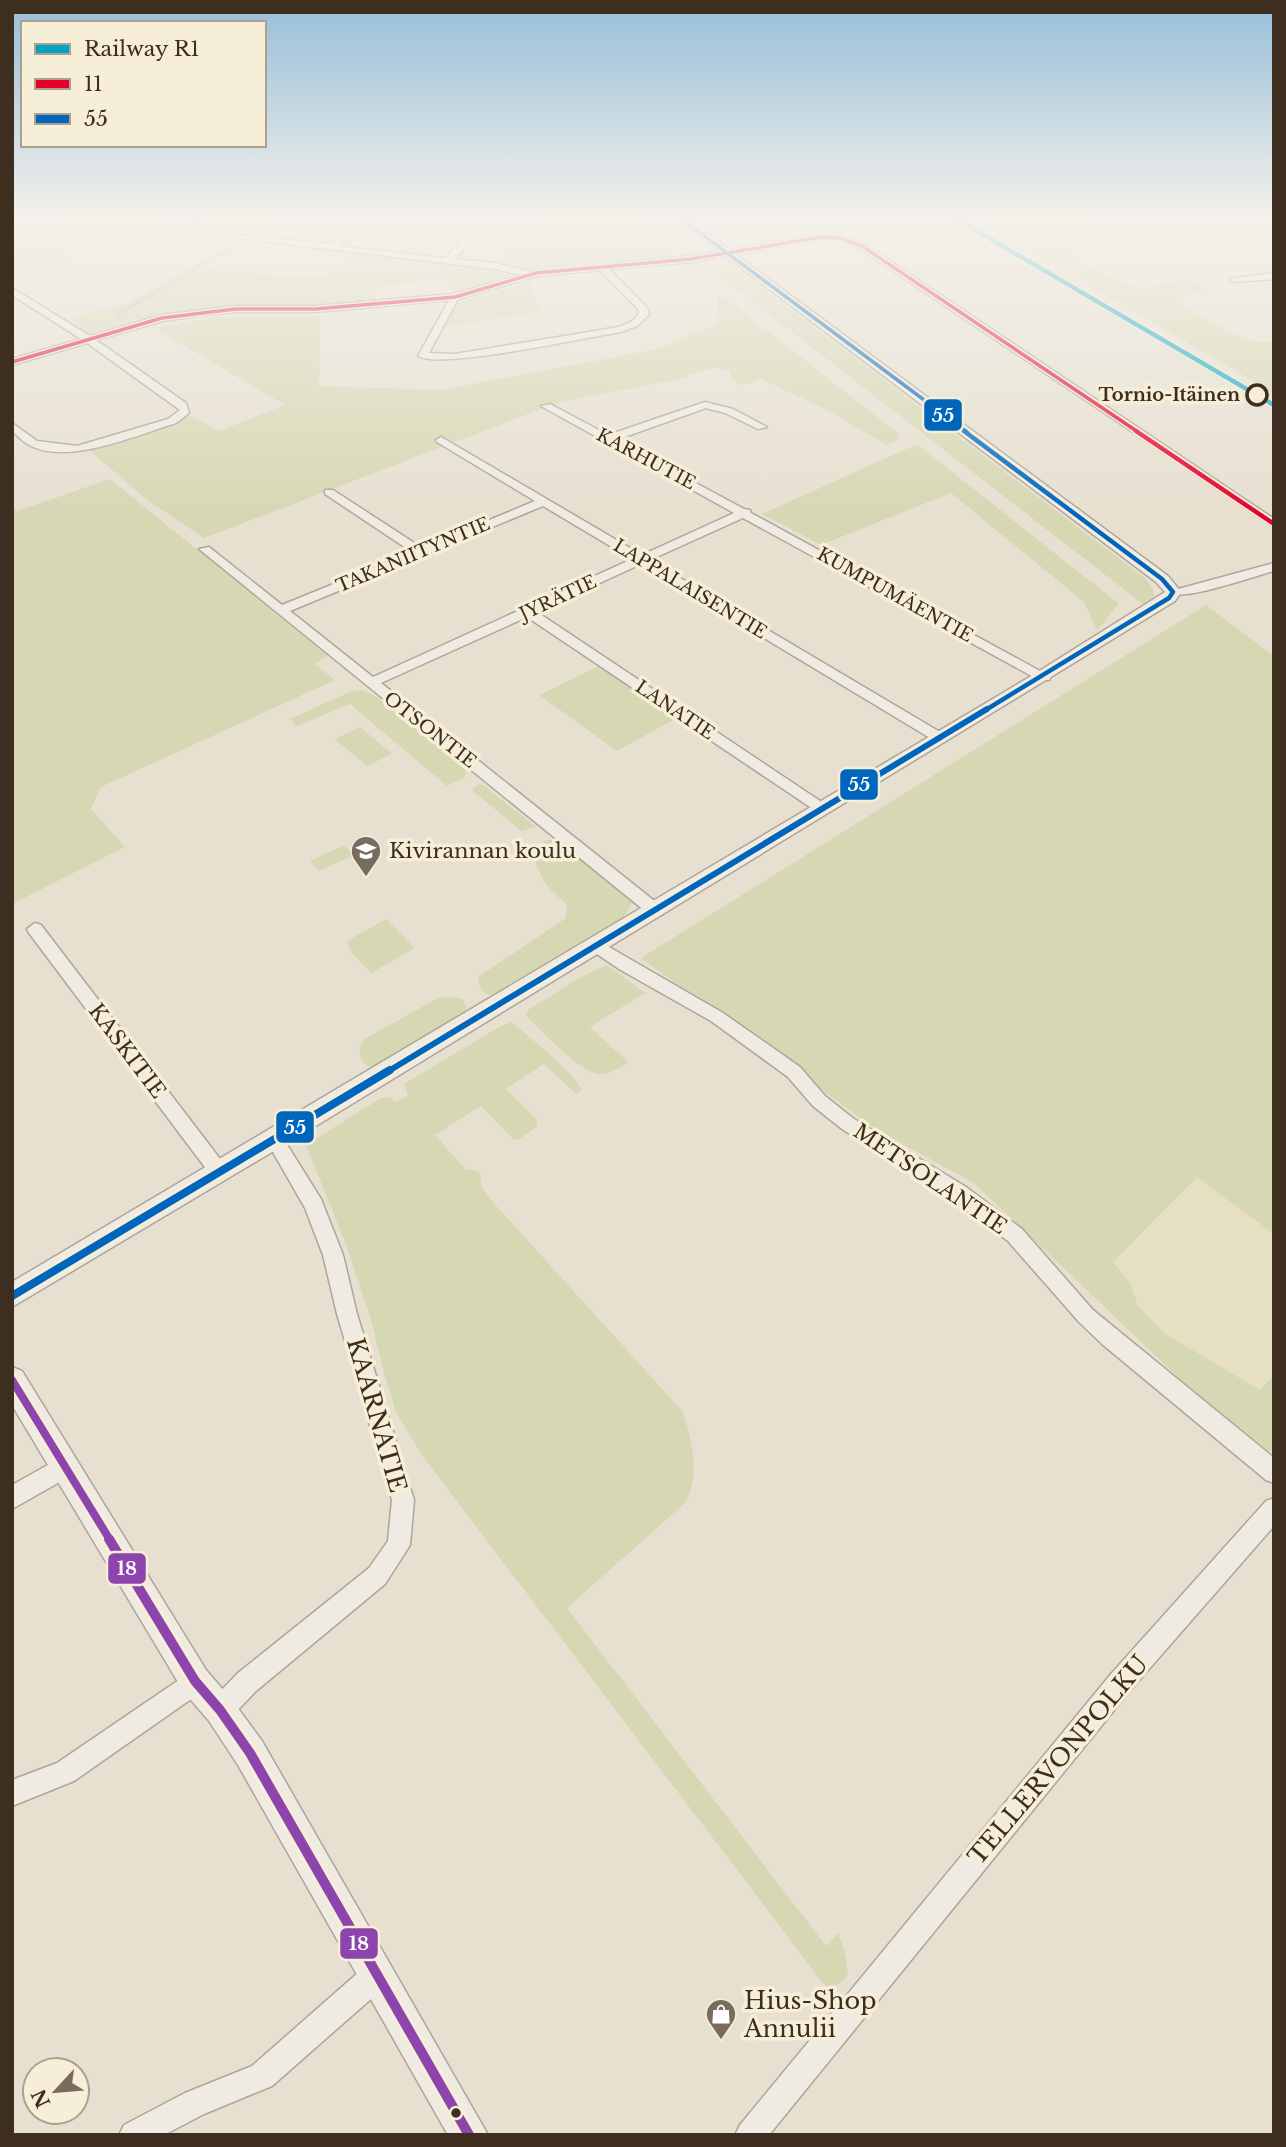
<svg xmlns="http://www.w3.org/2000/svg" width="1286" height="2147" font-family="'Libre Baskerville',serif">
	<rect width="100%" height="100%" fill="#e7e0d1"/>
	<g fill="#e6dfc2">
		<path d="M83,217H144L159,220L73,257L22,237Z"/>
		<path d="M1197,1176L1274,1234V1375L1261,1390L1164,1333L1138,1306L1130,1283L1113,1262Z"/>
	</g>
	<g fill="#d6d7b3">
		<path d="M304,217L272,239L237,235L162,218Z"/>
		<path d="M540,217H636L655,241L676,257L526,271L494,264Z"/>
		<path d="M972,217H1097L1083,222C1102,232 1125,235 1145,243C1120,250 1092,238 1069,253L1096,271L1141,288L1188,278L1207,291L1172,299C1199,314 1244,348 1274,341V393Z"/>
		<path d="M12,234L73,257L12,277Z"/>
		<path d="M355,252L495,268L510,276L453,293L444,279L377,286L376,302L202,309L158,315L88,334L70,319L127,303L188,268L320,278Z"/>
		<path d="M730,263L1146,579L1153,589L1154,596L1143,604L708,267Z"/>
		<path d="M530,281L540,311L441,327L455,303Z"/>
		<path d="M719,293L899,434L898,440L887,445L825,409L761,379L742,386L731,379V371L712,368L676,380L560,402L204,538L146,499L89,450L174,423L187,414L219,431L285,405L154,328L214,317L321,316L319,386L440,390L658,349L716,324Z"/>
		<path d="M917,444L1119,604L1097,630L1084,602L951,493L821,545L762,514Z"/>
		<path d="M110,479L328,656L315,664L335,680L101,787L91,809L125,847L12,904V507L17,511Z"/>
		<path d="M1206,605L1274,656V1234L1197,1177L1113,1262L1130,1283L1138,1306L1164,1333L1260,1390L1274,1375V1449L1261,1456L974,1183L878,1131L641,958Z"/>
		<path d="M599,666L677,718L617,751L539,695Z"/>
		<path d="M363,690L378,698L466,768L465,777L447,786L350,704L297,726L290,719L352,691Z"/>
		<path d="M360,727L392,754L367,766L335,739Z"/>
		<path d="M478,784L483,785L536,827L521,831L472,790Z"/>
		<path d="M546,840H553L561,844L633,902L622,920L497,992L490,995C480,992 480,987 478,977L566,918L567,904C546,888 538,876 533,850Z"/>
		<path d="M344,845L354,855L319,871L310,861Z"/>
		<path d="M386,919L415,948L371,973L351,952L347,941Z"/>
		<path d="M607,965L645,993L590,1027L628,1062C619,1068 609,1075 598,1074C582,1073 537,1028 526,1015L528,1010L581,977Z"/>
		<path d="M451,997L463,999L467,1010L375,1066H367C359,1058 357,1051 363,1040L438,998Z"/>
		<path d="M512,1022C526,1034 578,1076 582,1090L576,1094L544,1064L506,1089L537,1120V1127L518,1140L513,1139L481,1106L435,1135L466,1170H475L480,1174L482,1188L492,1201L683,1412C692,1442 701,1474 685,1503L567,1608L826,1946L838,1933L846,1957L848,1976L829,1991L421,1454L396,1412L384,1373L372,1323L345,1242L306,1145L381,1098L388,1097L397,1102L408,1095L404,1084L499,1027Z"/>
	</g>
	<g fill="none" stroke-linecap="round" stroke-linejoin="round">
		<g stroke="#bcccc2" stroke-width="3.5">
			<path d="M254,235L290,217"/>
			<path d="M117,315L243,240"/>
		</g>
		<g stroke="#ada599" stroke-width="3">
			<g id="minor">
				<path d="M148,217H162L243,235L330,244L363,217H372L339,246L445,258L478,224L437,217L484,220L487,224L454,259L495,263L531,272L691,256L822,235L840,236L865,244L1274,519V527L859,248L839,240L822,239L691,262L609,269L648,309L649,315L637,326L621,332C587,337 440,370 418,356L449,300L315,312H235L204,315L163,321L96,340L186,403L189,413L176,423C137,435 67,466 29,445C23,442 18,436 12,431V423L37,441L77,446L168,419L180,410L87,343L12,365V359L81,339L12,295V288L90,336L162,315L235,306H315L454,294L521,275L495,269L243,239ZM600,270L639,310V314L631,322L619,327L455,354L429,353L458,299L537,276Z"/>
				<path d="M1274,273V279L1233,282L1229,279Z"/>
				<path d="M705,402L733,409L767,427L758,429L725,413L706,408L616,440L744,509L750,510L751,513L1051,677L1049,680H1039L743,518L650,560L945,735V741H935L641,564L537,612L826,805L828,808L826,811H816L527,617L381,683L662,907L664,911L662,915H650L199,549L209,547L282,605L412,552L325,494V490H333L422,548L535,501L437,442L436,440L441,437L642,555L734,513L541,406L550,404L608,435ZM543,506L632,559L373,677L290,611Z"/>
				<path d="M1274,563V571C1254,576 1181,603 1167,592Z"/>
				<path d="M35,923L41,925L227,1168L229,1173L227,1178L220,1181L213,1178L29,933L27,929Z"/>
				<path d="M597,940L723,1013L800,1067L825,1096L854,1119L966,1187L1022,1229L1093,1310L1274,1458V1483L1266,1480L1102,1344L1079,1322L1008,1241L952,1199L842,1129L813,1106L788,1077L711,1021L619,969L591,950L589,946Z"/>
				<path d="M275,1133L281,1135L321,1199L343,1255L357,1314L414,1500L410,1545L385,1584L256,1691L229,1719L220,1722L211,1719L208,1710L211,1701L238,1673L369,1568L388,1541L392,1500L337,1314L323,1255L305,1208L266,1140L269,1135Z"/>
				<path d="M64,1456L72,1459L75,1467L72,1475L12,1509V1485Z"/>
				<path d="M1274,1498V1526L1129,1692L769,2135H735L740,2125L1111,1674L1266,1501Z"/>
				<path d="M195,1669L204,1672L207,1681L204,1690L74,1781L12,1806V1780L57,1763Z"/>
				<path d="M378,1960L388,1964L392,1974L388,1984L272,2086L204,2114L164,2135H119L124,2125L185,2093L252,2066L368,1964Z"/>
			</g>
		</g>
		<g stroke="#ada599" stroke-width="3">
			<g id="tertiary">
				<path d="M674,217H685L1168,576L1181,592L1175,601L324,1121L12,1307V1282L1033,675L1165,592L1156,582Z"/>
				<path d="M12,1367L22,1371L206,1670L231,1699L262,1741L488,2135H448L238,1765L209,1721L184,1692L12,1405Z"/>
			</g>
		</g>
		<use href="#minor" fill="#efebe3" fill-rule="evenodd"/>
		<use href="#tertiary" fill="#efebe3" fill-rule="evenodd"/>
		<g stroke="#f7eed8" stroke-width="6">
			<path id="bus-1-far1" d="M12,362L162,318L235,309H315L455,297L536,273L691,259L822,237L840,238L862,246L1138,432"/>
		</g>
		<g stroke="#f7eed8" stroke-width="8">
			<path id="bus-1" d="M1136,431L1274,524"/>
		</g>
		<g stroke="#f7eed8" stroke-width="6">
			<path id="bus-2-far3" d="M679,217L967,432"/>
		</g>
		<g stroke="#f7eed8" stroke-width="8">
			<path id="bus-2-far2" d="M964,431L1162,579L1173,592L1169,598L984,711"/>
		</g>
		<g stroke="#f7eed8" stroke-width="10">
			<path id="bus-2-far1" d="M387,1072L987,709"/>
		</g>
		<g stroke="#f7eed8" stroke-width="13">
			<path id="bus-2" d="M12,1296L390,1070"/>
		</g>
		<g stroke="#f7eed8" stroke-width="13">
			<path id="bus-3-far1" d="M12,1380L110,1540"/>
		</g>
		<g stroke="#f7eed8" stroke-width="16">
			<path id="bus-3" d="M109,1539L195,1681L220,1710L250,1753L469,2135"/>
		</g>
		<use href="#bus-1-far1" stroke="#e4002b" stroke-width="3.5"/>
		<use href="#bus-1" stroke="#e4002b" stroke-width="4.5"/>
		<use href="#bus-2-far3" stroke="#0065bd" stroke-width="3.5"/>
		<use href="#bus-2-far2" stroke="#0065bd" stroke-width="4.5"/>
		<use href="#bus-2-far1" stroke="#0065bd" stroke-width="6"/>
		<use href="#bus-2" stroke="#0065bd" stroke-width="8"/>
		<use href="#bus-3-far1" stroke="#8e44ad" stroke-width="8"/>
		<use href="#bus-3" stroke="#8e44ad" stroke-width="10"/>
		<g stroke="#f7eed8" stroke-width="7">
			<path id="rail-1" d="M953,217L1274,405"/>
		</g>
		<use href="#rail-1" stroke="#03a3c5" stroke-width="4.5"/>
	</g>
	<linearGradient id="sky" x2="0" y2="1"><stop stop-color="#96bed9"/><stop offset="0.42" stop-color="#f4f1ea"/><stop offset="1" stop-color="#f4f1ea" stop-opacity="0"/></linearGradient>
	<rect width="1286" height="517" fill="url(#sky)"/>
	<defs>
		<g id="school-pin" transform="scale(1.575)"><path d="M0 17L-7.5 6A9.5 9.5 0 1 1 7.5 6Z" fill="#786c5e" stroke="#f7eed8"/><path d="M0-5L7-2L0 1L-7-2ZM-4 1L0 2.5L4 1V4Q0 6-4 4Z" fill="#fff"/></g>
		<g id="shop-pin" transform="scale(1.575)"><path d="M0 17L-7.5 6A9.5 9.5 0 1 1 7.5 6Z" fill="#786c5e" stroke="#f7eed8"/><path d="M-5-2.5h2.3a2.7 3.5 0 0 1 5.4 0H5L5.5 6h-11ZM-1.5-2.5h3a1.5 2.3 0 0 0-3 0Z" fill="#fff"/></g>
	</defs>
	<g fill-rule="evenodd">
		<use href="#school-pin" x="366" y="851"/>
		<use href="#shop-pin" x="721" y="2014"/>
	</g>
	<circle fill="#f7eed8" stroke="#3d2e20" stroke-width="3.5" cx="1257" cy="395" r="10"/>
	<circle fill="#3d2e20" stroke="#f7eed8" stroke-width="2.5" cx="456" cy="2113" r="6"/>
	<g text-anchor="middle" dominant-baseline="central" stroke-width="7" stroke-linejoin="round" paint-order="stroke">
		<g font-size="18" font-weight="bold" fill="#3d2e20" stroke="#f7eed8" text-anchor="end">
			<text x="1240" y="395">Tornio-Itäinen</text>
		</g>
		<g font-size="18" fill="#3d2e20" stroke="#f7eed8">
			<text transform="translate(646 459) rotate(28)">KARHUTIE</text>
			<text transform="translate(413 555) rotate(-23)">TAKANIITYNTIE</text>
			<text transform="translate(690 589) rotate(31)">LAPPALAISENTIE</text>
			<text transform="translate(895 595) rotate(29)">KUMPUMÄENTIE</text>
			<text transform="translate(558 598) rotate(-25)">JYRÄTIE</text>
			<text transform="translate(675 710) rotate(34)">LANATIE</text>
			<text transform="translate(430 730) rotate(38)">OTSONTIE</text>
		</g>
		<g font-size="21" fill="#3d2e20" stroke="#f7eed8" text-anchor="start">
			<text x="389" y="851">Kivirannan koulu</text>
		</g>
		<g font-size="21" fill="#3d2e20" stroke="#f7eed8">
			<text transform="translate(127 1051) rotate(53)">KASKITIE</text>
			<text transform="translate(930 1179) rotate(34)">METSOLANTIE</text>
		</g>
		<g font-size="24" fill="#3d2e20" stroke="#f7eed8">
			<text transform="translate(377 1415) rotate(74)">KAARNATIE</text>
			<text transform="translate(1058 1760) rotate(-50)">TELLERVONPOLKU</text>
		</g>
		<g font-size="24" fill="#3d2e20" stroke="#f7eed8" text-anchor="start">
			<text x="744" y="2000">Hius-Shop<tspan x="744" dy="28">Annulii</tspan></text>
		</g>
	</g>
	<g stroke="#f7eed8" stroke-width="2.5">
		<rect x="923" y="398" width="40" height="34" rx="7" fill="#0065bd"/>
		<rect x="839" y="768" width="40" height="33" rx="7" fill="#0065bd"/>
		<rect x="275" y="1110" width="40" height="34" rx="7" fill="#0065bd"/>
		<rect x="107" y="1552" width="40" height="33" rx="7" fill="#8e44ad"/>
		<rect x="339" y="1927" width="40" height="33" rx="7" fill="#8e44ad"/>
	</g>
	<g font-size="19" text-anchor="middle" font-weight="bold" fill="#fff">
		<text x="943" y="422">55</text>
		<text x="859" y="791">55</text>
		<text x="295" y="1134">55</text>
		<text x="127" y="1575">18</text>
		<text x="359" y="1950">18</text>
	</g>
	<rect width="1286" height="2147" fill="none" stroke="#3d2e20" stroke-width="28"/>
	<rect x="21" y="21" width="245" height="126" fill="#f7eed8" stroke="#ada18e" stroke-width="2"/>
	<rect x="35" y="44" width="35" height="10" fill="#03a3c5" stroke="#ada18e" stroke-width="2"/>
	<text x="84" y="56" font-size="21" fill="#3d2e20">Railway R1</text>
	<rect x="35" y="79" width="35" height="10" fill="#e4002b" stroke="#ada18e" stroke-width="2"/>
	<text x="84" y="91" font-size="21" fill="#3d2e20">11</text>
	<rect x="35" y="114" width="35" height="10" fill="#0065bd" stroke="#ada18e" stroke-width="2"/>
	<text x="84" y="126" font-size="21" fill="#3d2e20">55</text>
	<g transform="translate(56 2091) rotate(244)"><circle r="33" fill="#f7eed8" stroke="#ada18e" stroke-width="2"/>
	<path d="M0-5L12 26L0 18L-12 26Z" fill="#786c5e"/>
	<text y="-10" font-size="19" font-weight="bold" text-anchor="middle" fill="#3d2e20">N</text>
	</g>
</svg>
